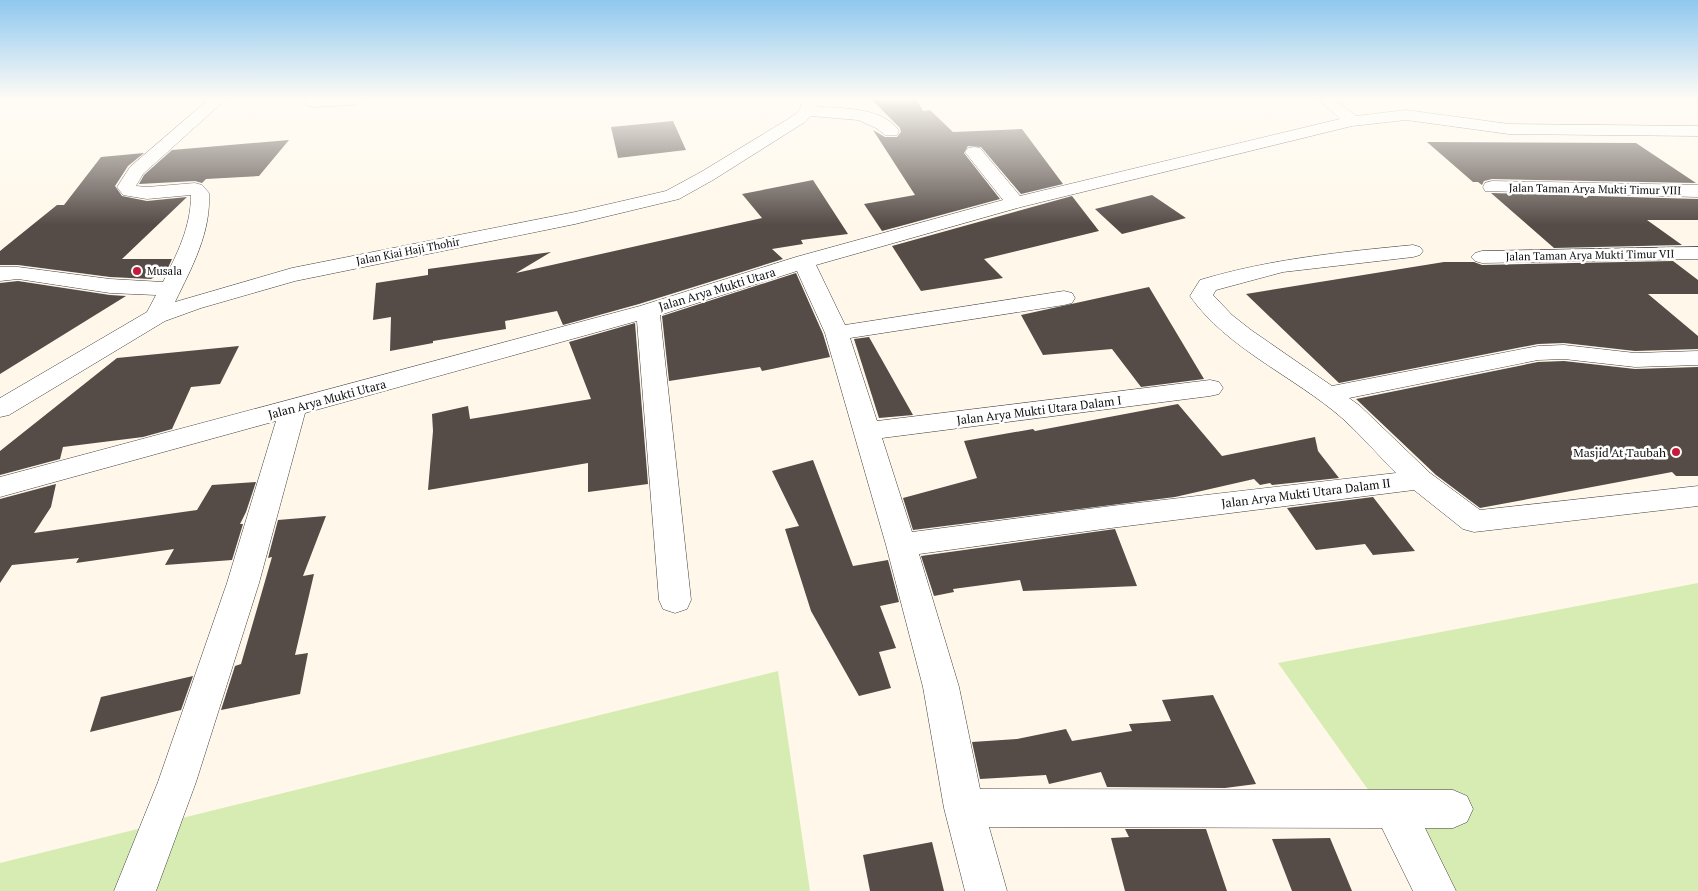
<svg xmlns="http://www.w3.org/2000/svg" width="1698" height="891" font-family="'PT Serif',serif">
	<rect width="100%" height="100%" fill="#fff8ea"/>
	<g fill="#d7ecb2">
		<path d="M1698,583V891H1440L1278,663Z"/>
		<path d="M778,671L810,891H0V863Z"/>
	</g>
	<g fill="#554b47">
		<path d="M872,100H917L923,111L930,110L953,132L1022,129L1063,184L1021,194L981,147L968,146L964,153L1000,199L882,231L864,204L915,195L873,130L885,137H897L901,132L900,128Z"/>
		<path d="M673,121L686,150L618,158L611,127Z"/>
		<path d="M289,140L259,176L206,179L202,183L195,181L139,184L144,175L172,150Z"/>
		<path d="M1427,142L1636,143L1696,183L1492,179L1484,181L1482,185L1478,182H1473Z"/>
		<path d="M144,153L128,166L115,186L122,196L147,201L187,197L122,259H172L167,270L151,279L110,277L18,265H0V251L57,205H64L101,157Z"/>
		<path d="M813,180L848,234L801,240L803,244L772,249L783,259L639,304L563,325L557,311L505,321L506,329L433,341V343L390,351L391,317L373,320L376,283L428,275V269L551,252L516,273L762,218L742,194Z"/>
		<path d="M1491,193L1698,199V220H1647L1682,245L1554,248Z"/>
		<path d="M1152,195L1186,218L1122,234L1095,209Z"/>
		<path d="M1072,196L1099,231L984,259L1003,278L921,291L892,246Z"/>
		<path d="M1673,261L1698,280V294H1648L1698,336V349L1635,351L1564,343L1538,344L1339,383L1246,294L1444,262H1474L1482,265Z"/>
		<path d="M796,273L823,334L830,357L762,371L760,367L669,381L662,316Z"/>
		<path d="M18,281L110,295L126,296L0,374V283Z"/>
		<path d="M1149,287L1204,379L1141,387L1112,349L1043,355L1021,315Z"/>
		<path d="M635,323L648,484L588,492V463L428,490L433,431L432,414L468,406L470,419L591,399L569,342Z"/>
		<path d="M869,337L913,415L879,418L854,339Z"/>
		<path d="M239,346L220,384L191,387L172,429L143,437L63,447L60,459L0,475V451L117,358Z"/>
		<path d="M1564,361L1635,369L1698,367V476H1676L1672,472L1480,508L1436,475L1356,399L1538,362Z"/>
		<path d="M1178,404L1222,456L1315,437L1318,451L1339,478L1272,485L1270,483L1260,485L1254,479L1175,497L913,530L903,498L977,478L964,441L1033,429L1035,431Z"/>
		<path d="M813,460L853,566L888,560L899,602L880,606L896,648L879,652L891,688L859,696L811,611L785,529L799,526L772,471Z"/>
		<path d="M256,482L246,512L240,524H243L232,560L165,565L174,549L76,563L79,558L12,565L0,583V499L56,484L51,507L34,533L197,510L212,485Z"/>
		<path d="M1373,497L1415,551L1373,555L1365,544L1316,550L1287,508Z"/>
		<path d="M326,516L303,576L314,574L295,655L308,653L300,694L221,710L235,666L241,664L272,557L268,558L278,520Z"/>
		<path d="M1115,529L1137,586L1023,591L1020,580L953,589L954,592L934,596L921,556Z"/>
		<path d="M193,676L181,710L90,732L101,697Z"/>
		<path d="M1213,695L1256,784L1225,788L1107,787L1101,772L1049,784L1046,775L980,779L972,742L1017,739L1066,729L1072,741L1132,731L1129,724L1171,721L1162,700Z"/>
		<path d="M1125,829H1206L1227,891H1125L1111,838L1129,837Z"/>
		<path d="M1330,838L1352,891H1292L1272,839Z"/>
		<path d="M932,842L944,891H870L863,855Z"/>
	</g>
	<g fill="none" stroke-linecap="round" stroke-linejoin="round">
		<g stroke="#3f3f3f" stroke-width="1">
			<g id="minor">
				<path d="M208,100H225L143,174L136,186L147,187L195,183L202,185L209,193C211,233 192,267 175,302L292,268L575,212L666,191L701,172L793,116L800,109L803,100H819L817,107C842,108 883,107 899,131L897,135H885L876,128L858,120L811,116L805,122L713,180L679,199L575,224L295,281L201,308L165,321L9,415L0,417V398L147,312L156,295L110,293L18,279L0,281V267H18L110,279L163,282C177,254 191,227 191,195L147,199L123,195L117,187L130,167Z"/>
				<path d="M307,100H361L359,103L353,105L313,107L307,105L305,102Z"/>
				<path d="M1319,100H1336L1356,116L1406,110L1509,124L1698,126V136L1509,134L1406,120L1352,126L1021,207L816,265L845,325L1064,291L1072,293L1075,298L1072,303L1064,305L850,338L877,421L1210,380L1219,382L1223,388L1219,394L1210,396L882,438L912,532L1111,506L1396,473C1378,455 1361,435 1342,418C1295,377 1226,348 1190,296L1200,280C1270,259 1341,252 1413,245L1420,247L1423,251L1420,255L1413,257L1283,272L1216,290L1213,295L1232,315L1251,330L1332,386L1538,346L1564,345L1635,353L1698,351V365L1635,367L1564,359L1538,360L1349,398L1360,406L1430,473L1480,510L1698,486V506L1474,532L1463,529L1414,490L1111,528L919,554L959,687L980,789L1453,790L1467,796L1473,809L1467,822L1453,828H1425L1456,891H1413L1382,828L989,827L1007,891H965L944,808L923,687L886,545L825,333L797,271L660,315L691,600L687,609L675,613L663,609L659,600L637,321L305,413L259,583L196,782L156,891H114L158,782L227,583L276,421L0,497V477L640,306L796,257L1003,200L965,152L968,148L974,147L980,148L1020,196L1340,119Z"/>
				<path d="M1492,181L1698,185V197L1485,191L1483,187L1485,183Z"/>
				<path d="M1698,247V259L1482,263L1475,261L1471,257L1475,253L1482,251Z"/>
			</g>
		</g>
		<use href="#minor" fill="#fff" fill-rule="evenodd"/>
	</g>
	<linearGradient id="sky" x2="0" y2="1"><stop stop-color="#8fc8ef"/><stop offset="0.44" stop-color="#fffcf6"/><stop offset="1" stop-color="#fffcf6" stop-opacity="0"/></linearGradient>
	<rect width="1698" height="225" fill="url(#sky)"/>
	<g fill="#c41b3a" stroke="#fff" stroke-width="2">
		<circle cx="137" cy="271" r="5"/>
		<circle cx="1676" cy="452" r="5"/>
	</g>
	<g text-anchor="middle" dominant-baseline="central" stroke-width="5" stroke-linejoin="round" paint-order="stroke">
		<g font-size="11" fill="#0c0c0c" stroke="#fff">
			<text transform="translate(1595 189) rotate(1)">Jalan Taman Arya Mukti Timur VIII</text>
			<text transform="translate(408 251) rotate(-11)">Jalan Kiai Haji Thohir</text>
			<text transform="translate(1590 255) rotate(-1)">Jalan Taman Arya Mukti Timur VII</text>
		</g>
		<g font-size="11" fill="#0c0c0c" stroke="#fff" text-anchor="start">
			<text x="147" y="271">Musala</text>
		</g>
		<g font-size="12" fill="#0c0c0c" stroke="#fff">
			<text transform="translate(717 289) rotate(-17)">Jalan Arya Mukti Utara</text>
			<text transform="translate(327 399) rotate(-15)">Jalan Arya Mukti Utara</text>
			<text transform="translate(1039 410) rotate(-7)">Jalan Arya Mukti Utara Dalam I</text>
			<text transform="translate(1306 493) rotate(-7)">Jalan Arya Mukti Utara Dalam II</text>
		</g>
		<g font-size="12" fill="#0c0c0c" stroke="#fff" text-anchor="end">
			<text x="1666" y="452">Masjid At Taubah</text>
		</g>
	</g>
</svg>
